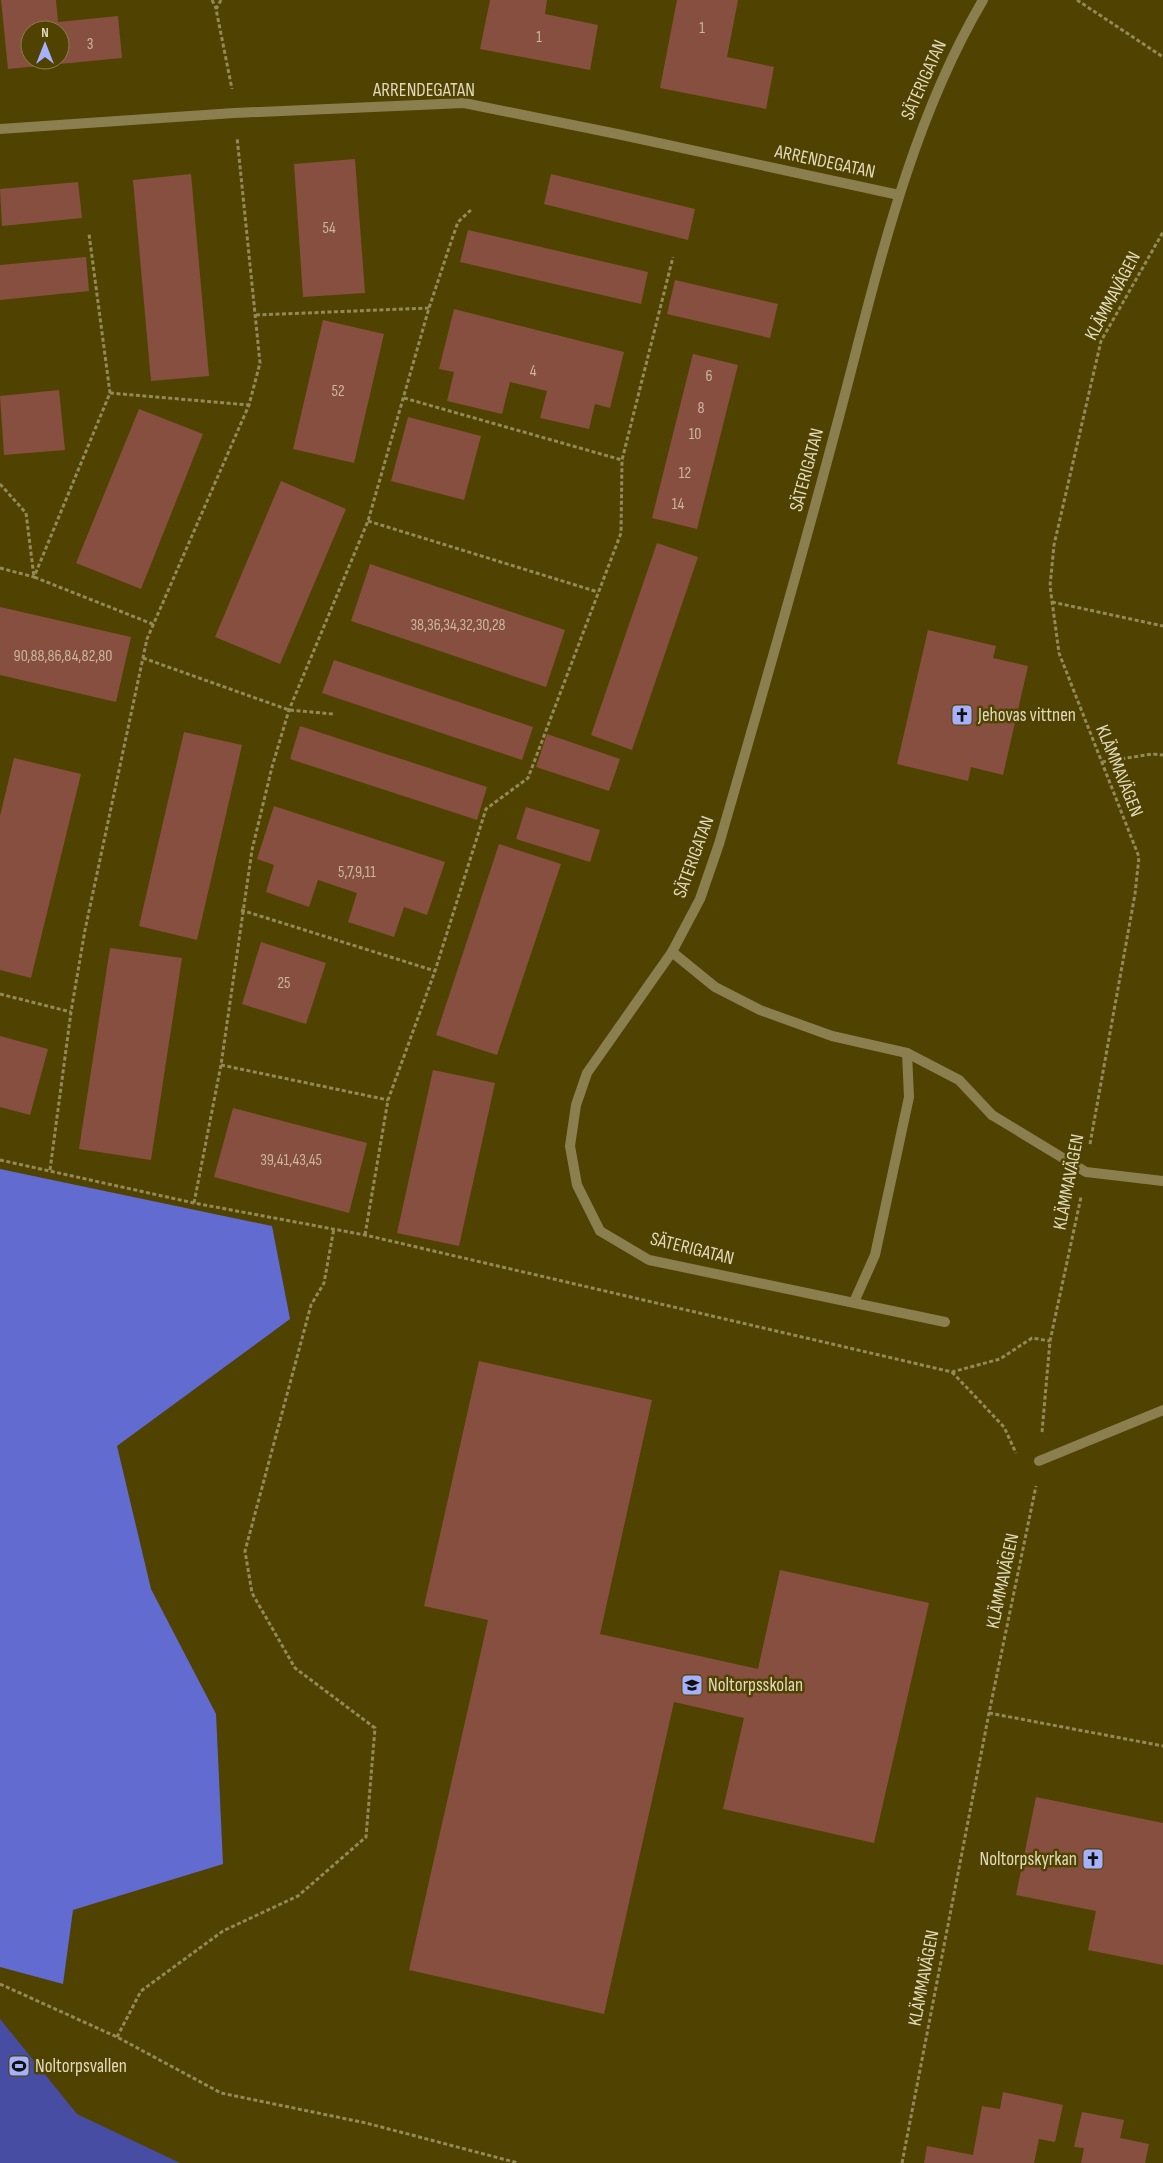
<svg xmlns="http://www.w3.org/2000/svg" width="1163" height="2163" font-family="'Sofia Sans Condensed',sans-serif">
	<rect width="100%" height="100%" fill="#504200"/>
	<path fill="#474da2" d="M0,2019L77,2114L180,2163H0Z"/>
	<path fill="#626bd0" d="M0,1169L272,1226L290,1319L117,1446L151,1589L216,1714L223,1864L73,1910L63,1984L0,1967Z"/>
	<g fill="#874f3f" fill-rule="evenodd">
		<path d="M1,0H56L58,22L118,16L122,58L8,69ZM30,30H60V60H30Z"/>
		<path d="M490,0H547L545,14L598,25L590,70L480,49Z"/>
		<path d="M677,0H738L727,57L774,67L766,109L660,88Z"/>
		<path d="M355,159L365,293L303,297L294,164Z"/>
		<path d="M191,174L209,376L151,381L133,180Z"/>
		<path d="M551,174L695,209L688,240L544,204Z"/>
		<path d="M78,182L82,218L2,226L0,189Z"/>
		<path d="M468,230L648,272L641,304L460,262Z"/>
		<path d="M86,257L89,291L0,300V265Z"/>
		<path d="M675,280L778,304L770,338L667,314Z"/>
		<path d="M454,309L624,352L610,408L595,404L589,429L540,418L547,391L510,382L502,414L447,401L454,372L439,369Z"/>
		<path d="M323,320L384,334L354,463L293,449Z"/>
		<path d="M693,354L738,365L697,529L652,518Z"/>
		<path d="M59,390L65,450L4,455L0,396Z"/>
		<path d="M139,409L203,434L141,589L76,563Z"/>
		<path d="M408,417L481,436L464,500L391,481Z"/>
		<path d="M281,481L346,509L280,664L215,637Z"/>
		<path d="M657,543L698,557L632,750L591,735Z"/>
		<path d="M370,564L565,630L546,687L351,621Z"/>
		<path d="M0,607L131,637L116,702L0,675Z"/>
		<path d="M928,630L996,646L993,658L1028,666L1003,775L971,767L968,781L897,764Z"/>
		<path d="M334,660L533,727L522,760L322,693Z"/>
		<path d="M300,726L487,787L477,820L290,759Z"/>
		<path d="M184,732L242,745L197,940L139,926Z"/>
		<path d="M547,734L620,759L609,791L536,767Z"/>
		<path d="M14,758L81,774L31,978L0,970V816Z"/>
		<path d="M274,806L445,862L427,915L404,907L394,937L348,922L357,893L318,880L309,907L266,892L274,865L257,859Z"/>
		<path d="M526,807L600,830L590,862L516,839Z"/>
		<path d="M499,844L561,864L497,1055L436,1035Z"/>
		<path d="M261,942L326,963L306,1024L242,1004Z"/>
		<path d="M110,948L182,958L151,1160L79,1149Z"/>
		<path d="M0,1036L48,1049L30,1115L0,1107Z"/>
		<path d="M433,1070L495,1083L459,1246L397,1233Z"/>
		<path d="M233,1108L367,1143L349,1213L214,1177Z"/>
		<path d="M479,1361L652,1400L600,1634L758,1669L780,1570L929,1603L874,1843L723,1809L744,1718L674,1702L604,2014L409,1970L488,1620L424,1606Z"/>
		<path d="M1036,1797L1163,1823V1965L1088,1950L1096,1911L1016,1895Z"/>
		<path d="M1003,2092L1063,2105L1055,2142L1039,2139L1034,2163H924L927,2146L973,2155L982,2106L1000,2109Z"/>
		<path d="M1082,2112L1124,2120L1120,2138L1149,2144L1145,2163H1081L1084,2148L1074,2147Z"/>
	</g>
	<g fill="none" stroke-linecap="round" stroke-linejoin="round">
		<g stroke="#948958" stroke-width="3" stroke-dasharray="4 2.5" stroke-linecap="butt">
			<path d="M212,0L216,8"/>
			<path d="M221,0L216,9L232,89"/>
			<path d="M1077,0L1163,57"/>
			<path d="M256,315L429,308"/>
			<path d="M110,393L249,405"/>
			<path d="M404,398L622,460"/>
			<path d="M0,484L26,513L34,577L155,625"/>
			<path d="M368,521L598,592"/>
			<path d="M0,568L34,577L110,393L89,234"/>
			<path d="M1052,602L1163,626"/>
			<path d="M143,658L289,710L333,714"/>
			<path d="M1102,762L1152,754L1163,755"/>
			<path d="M241,910L435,971"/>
			<path d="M0,994L71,1012"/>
			<path d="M221,1065L388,1100"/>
			<path d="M1090,1144L1135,894L1139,857L1059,653L1050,586L1054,545L1101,341L1163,232"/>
			<path d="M0,1160L194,1203L365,1235L952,1372L1000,1359L1032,1338L1050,1341"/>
			<path d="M50,1170L71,1012L85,930L147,639L249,405L260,363L237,137"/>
			<path d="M194,1203L221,1065L252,850L272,767L289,710L368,521L429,308L452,239L458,222L472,209"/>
			<path d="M365,1235L388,1100L435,971L486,809L528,778L621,533L622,460L673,257"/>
			<path d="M952,1372L1004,1427L1016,1453"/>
			<path d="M1042,1432L1050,1341L1081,1197"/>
			<path d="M989,1713L1163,1746"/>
			<path d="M0,1984L117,2037L221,2093L366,2123L518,2163"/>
			<path d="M117,2037L141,1991L223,1931L298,1896L366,1837L375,1728L295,1668L252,1593L245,1551L311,1305L324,1283L334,1228"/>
			<path d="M902,2163L989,1713L1036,1486"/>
		</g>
		<g stroke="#8b7f4f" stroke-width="10">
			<path d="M992,1115L1086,1172L1163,1181"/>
			<path d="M1039,1461L1163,1410"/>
		</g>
		<g stroke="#8b7f4f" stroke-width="10">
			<path d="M0,129L234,113L464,103L622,135L899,195"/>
			<path d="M672,952L715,987L760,1010L832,1036L907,1053L959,1080L992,1115"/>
			<path d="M854,1302L875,1255L909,1097L907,1053"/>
			<path d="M945,1322L649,1260L600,1231L577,1185L570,1146L576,1105L587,1073L672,952L700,899L719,844C759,706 799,568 836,428C875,283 906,131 983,0"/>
		</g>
	</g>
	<defs>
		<g id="church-square" transform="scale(1.125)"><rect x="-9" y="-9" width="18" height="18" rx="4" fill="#a5b1fc" stroke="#504200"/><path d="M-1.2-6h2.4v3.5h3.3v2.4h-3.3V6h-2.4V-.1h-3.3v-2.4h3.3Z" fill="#111"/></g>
		<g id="school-square" transform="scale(1.125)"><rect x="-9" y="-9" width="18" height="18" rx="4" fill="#a5b1fc" stroke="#504200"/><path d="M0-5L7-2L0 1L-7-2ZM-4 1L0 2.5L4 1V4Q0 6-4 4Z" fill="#111"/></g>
		<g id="stadium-square" transform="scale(1.125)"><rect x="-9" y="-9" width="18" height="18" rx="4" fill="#a5b1fc" stroke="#504200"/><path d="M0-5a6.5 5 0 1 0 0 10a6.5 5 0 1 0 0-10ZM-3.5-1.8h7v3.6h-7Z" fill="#111"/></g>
	</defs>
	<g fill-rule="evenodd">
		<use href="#church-square" x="962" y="715"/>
		<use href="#school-square" x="692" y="1685"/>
		<use href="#church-square" x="1093" y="1859"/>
		<use href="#stadium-square" x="19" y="2066"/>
	</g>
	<g text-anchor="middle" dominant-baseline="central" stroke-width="5" stroke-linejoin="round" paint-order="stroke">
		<g font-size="16" fill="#cab79e">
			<text x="702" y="28">1</text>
			<text x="539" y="37">1</text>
			<text x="90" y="44">3</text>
			<text x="329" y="228">54</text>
			<text x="533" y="371">4</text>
			<text x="709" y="376">6</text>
			<text x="338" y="391">52</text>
			<text x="701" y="408">8</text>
			<text x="695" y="434">10</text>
			<text x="685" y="473">12</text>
			<text x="678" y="504">14</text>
			<text x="458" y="625">38,36,34,32,30,28</text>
			<text x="63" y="656">90,88,86,84,82,80</text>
			<text x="357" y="872">5,7,9,11</text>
			<text x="284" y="983">25</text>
			<text x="291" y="1160">39,41,43,45</text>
		</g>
		<g font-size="19" fill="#e1dabd" stroke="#504200">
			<text transform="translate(924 80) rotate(-66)">SÄTERIGATAN</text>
			<text x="424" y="90">ARRENDEGATAN</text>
			<text transform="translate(825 162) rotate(12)">ARRENDEGATAN</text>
			<text transform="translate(1113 296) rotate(-62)">KLÄMMAVÄGEN</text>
			<text transform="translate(807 470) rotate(-75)">SÄTERIGATAN</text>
			<text transform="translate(1119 771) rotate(68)">KLÄMMAVÄGEN</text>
			<text transform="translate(694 857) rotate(-70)">SÄTERIGATAN</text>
			<text transform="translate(1069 1182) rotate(-79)">KLÄMMAVÄGEN</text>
			<text transform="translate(692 1249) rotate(14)">SÄTERIGATAN</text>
			<text transform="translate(1003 1581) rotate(-78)">KLÄMMAVÄGEN</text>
			<text transform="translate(924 1978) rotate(-79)">KLÄMMAVÄGEN</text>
		</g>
		<g font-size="19" fill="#e1dabd" stroke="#504200" text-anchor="start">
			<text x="978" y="715">Jehovas vittnen</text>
			<text x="708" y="1685">Noltorpsskolan</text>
			<text x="1077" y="1859" text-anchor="end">Noltorpskyrkan</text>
			<text x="35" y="2066">Noltorpsvallen</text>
		</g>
	</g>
	<g transform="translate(45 45)"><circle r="24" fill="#504200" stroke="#8a7f4c"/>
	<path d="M0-4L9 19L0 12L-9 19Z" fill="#a5b1fc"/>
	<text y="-8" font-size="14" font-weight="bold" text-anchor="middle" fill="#e1dabd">N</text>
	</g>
</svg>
